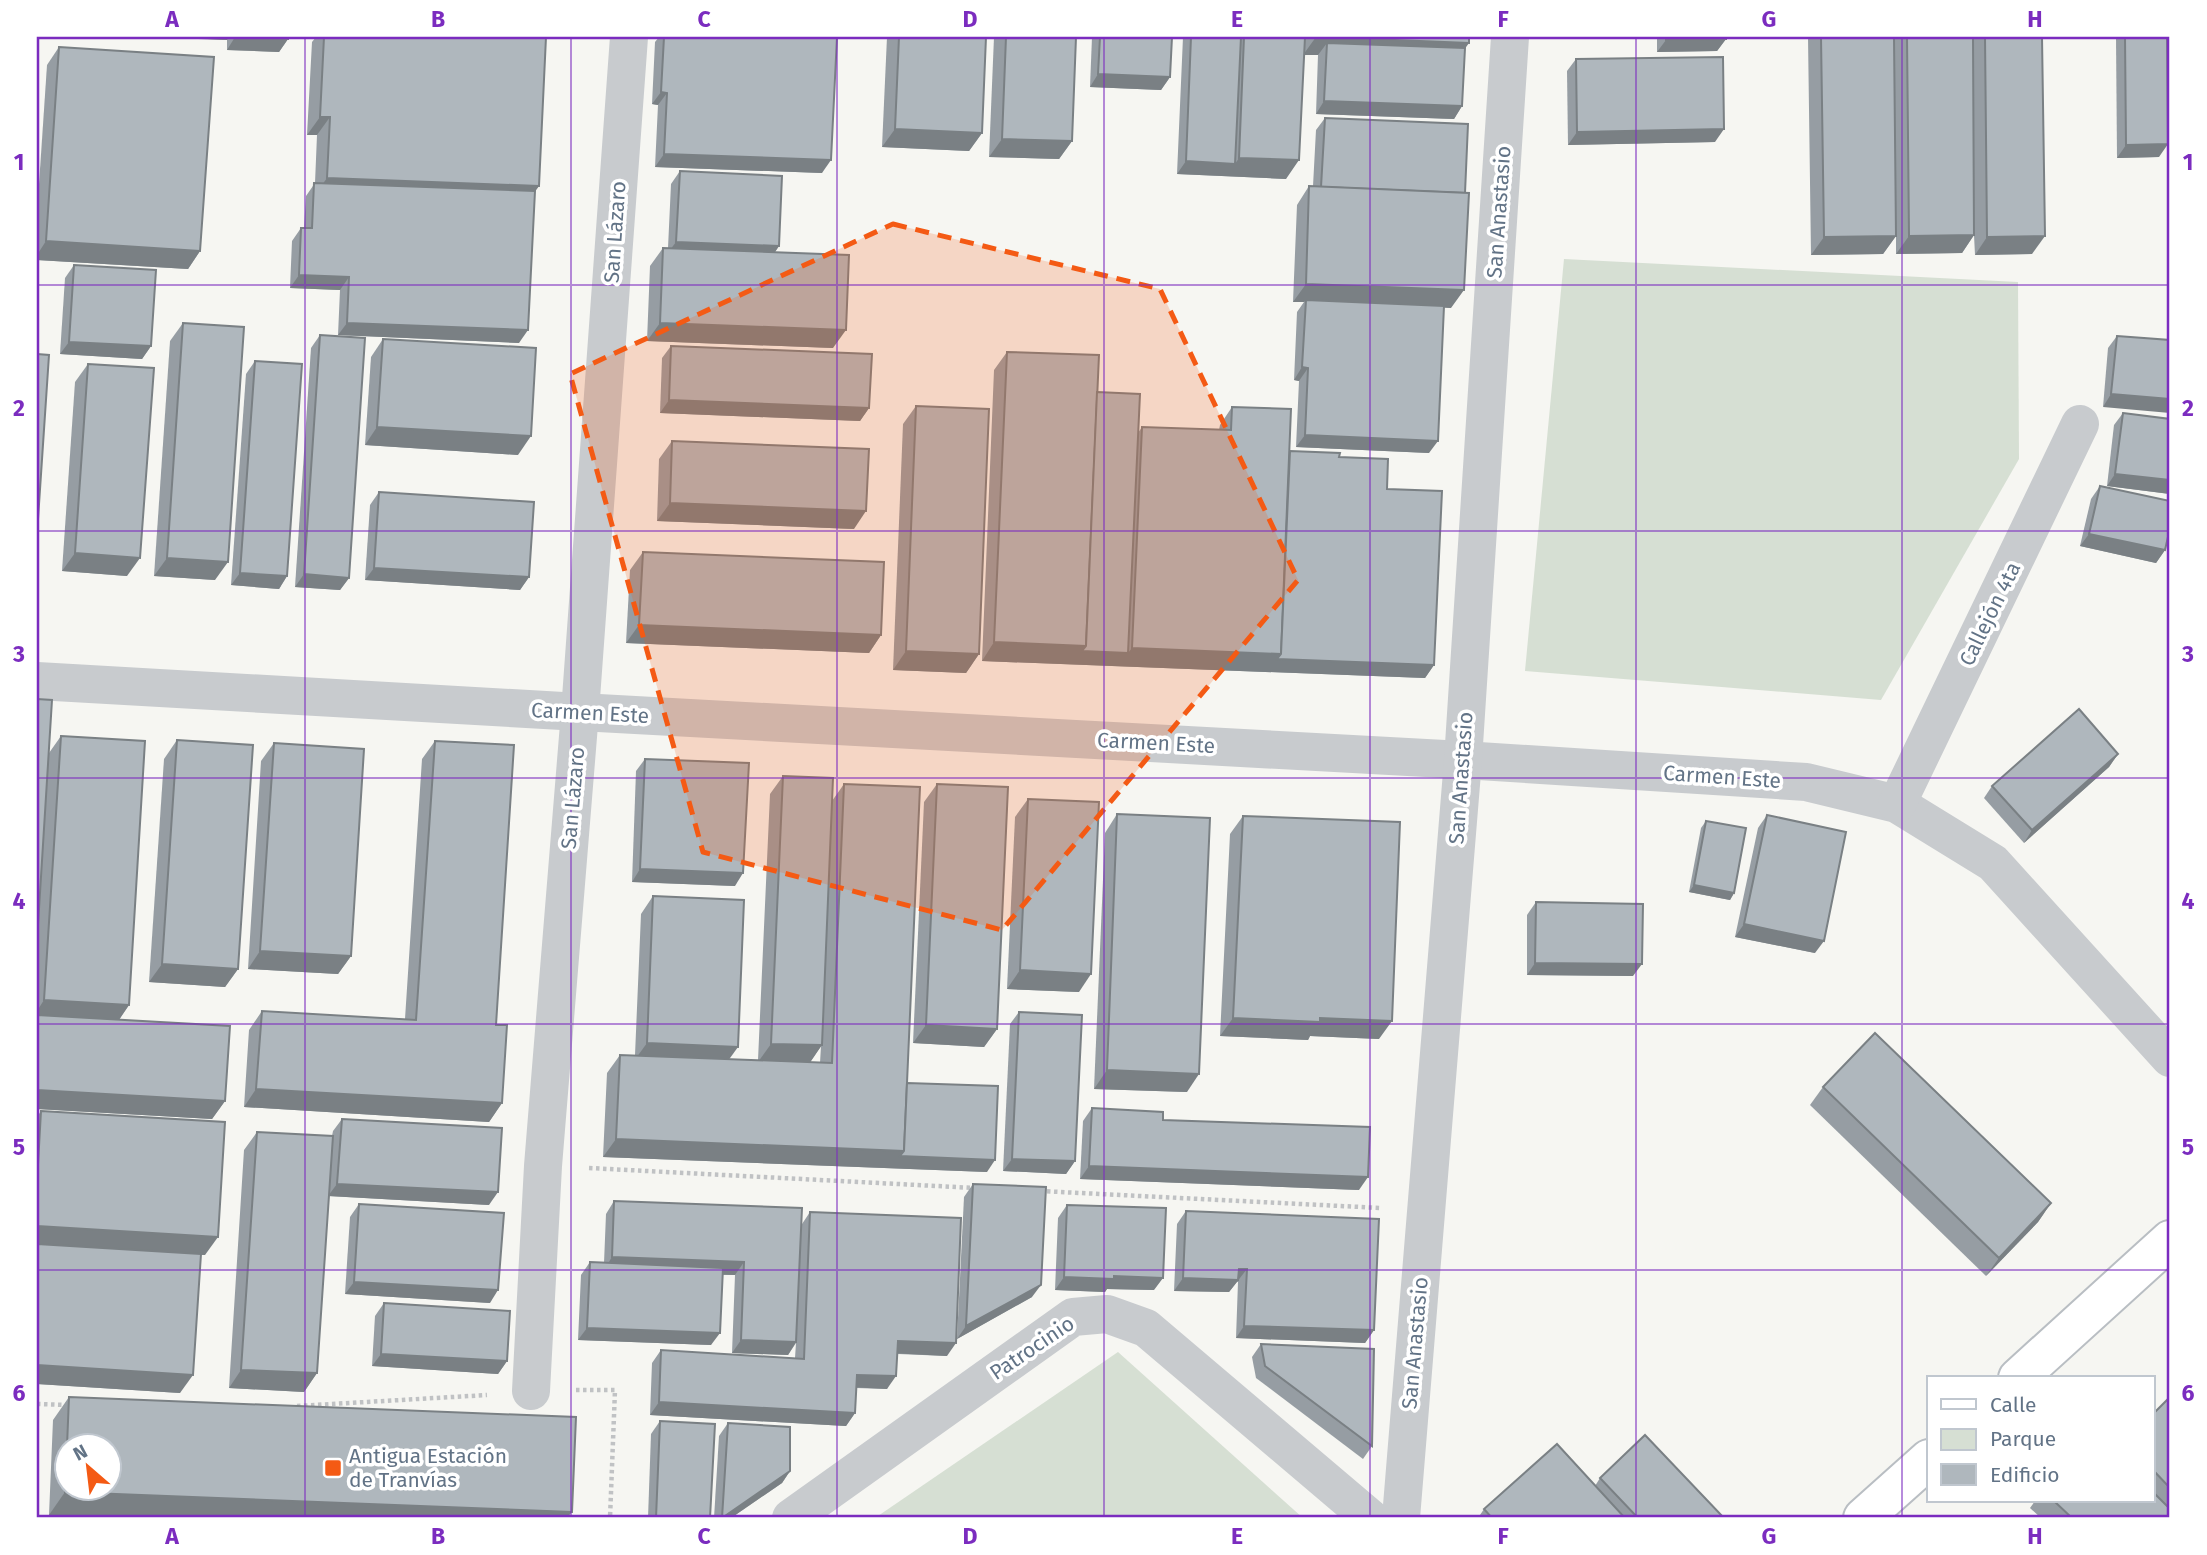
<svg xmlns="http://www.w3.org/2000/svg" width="2207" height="1555" font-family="'Fira Sans',sans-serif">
	<rect width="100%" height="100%" fill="#f6f6f2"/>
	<g fill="#d6dfd3">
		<path d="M1564,259L2018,282L2019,459L1881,700L1525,671Z"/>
		<path d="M1118,1352L1303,1518H875Z"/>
	</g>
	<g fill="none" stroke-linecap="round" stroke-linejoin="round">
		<g stroke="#b9bec3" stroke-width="42">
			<g id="secondary">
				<path d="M2018,1378L2170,1240"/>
				<path d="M1863,1518L1929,1459"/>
			</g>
		</g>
		<g stroke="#c0c2c4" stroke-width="4.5" stroke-dasharray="3.5 3.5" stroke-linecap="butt">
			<path d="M589,1168L975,1188"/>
			<path d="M1040,1191L1381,1208"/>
			<path d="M576,1390H615L610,1518"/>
			<path d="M37,1404L68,1405"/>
			<path d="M297,1406L487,1395"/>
		</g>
		<g stroke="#c8cbce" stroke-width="38">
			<path d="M37,681L580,712L1463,760L1806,782L1897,804L1993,863L2170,1058"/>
			<path d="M1897,804L2080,424"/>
			<path d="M531,1391L543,1166L580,712L629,37"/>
			<path d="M791,1518L1073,1317L1107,1314L1146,1328L1370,1518"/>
			<path d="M1401,1518L1463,760L1510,37"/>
		</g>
		<use href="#secondary" stroke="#fff" stroke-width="38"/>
	</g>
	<g fill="#969da3" fill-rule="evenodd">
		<path d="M169,37H288V39L279,52L227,50V40Z"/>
		<path d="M316,37H546L539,186L535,191L519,343L338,335L340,290L290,288L292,241L301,228H304L306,196L315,183L317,135H307L312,42Z"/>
		<path d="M659,37H837L822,173L655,167L658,105L652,104L655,42Z"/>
		<path d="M887,37H986L982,133L969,151L882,147Z"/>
		<path d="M994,37H1076L1072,141L1059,159L989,157Z"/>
		<path d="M1092,37H1172L1170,77L1161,90L1090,87Z"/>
		<path d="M1183,37H1469L1465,48L1462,106L1454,119L1316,114L1318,55H1304L1286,179L1177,174Z"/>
		<path d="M1657,37H1726V39L1717,51L1657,52Z"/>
		<path d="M1808,37H2042L2032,254L1975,255L1974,235L1962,253L1896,254V236L1883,254L1811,255Z"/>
		<path d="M2116,37H2167L2159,157L2117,158Z"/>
		<path d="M59,47L200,251L188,269L37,260V214L47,65Z"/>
		<path d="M1576,59L1715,142L1568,145L1567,71Z"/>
		<path d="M1325,118L1451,308L1444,307L1429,453L1296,447L1299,381L1294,380L1297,312L1304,302H1293L1297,205L1309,186H1313L1316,130Z"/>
		<path d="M680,171L779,246L775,252L833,348L647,341L650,266L663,248H668L671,184Z"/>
		<path d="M74,265L151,346L142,359L60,354L65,278Z"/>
		<path d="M183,323L215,580L154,576L170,341Z"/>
		<path d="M320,335L349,578L340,590L295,587L311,348Z"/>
		<path d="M2117,336L2170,340L2103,407L2108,348Z"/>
		<path d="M383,339L518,455L365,445L371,357Z"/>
		<path d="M671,346L869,408L860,421L660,413L662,358Z"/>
		<path d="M1007,352L1097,392L1138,433L1142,427L1219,430L1220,425L1232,407L1290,451L1339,457L1387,489L1434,665L1425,678L982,661L994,370Z"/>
		<path d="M255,361L287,576L279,589L231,585L246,374Z"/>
		<path d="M88,364L127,576L62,571L75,382Z"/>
		<path d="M916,406L979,654L966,673L893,670L903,424Z"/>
		<path d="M2123,413L2170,419V494L2107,486L2114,425Z"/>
		<path d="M672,441L854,529L657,521L659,459Z"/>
		<path d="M2100,486L2165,550L2156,563L2080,546L2091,499Z"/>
		<path d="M379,492L529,577L520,590L365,580L370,505Z"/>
		<path d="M643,552L881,635L869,653L626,643L630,570Z"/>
		<path d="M37,699L49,753L61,736L129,1005L119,1020L225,1101L212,1119L37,1109Z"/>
		<path d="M177,740L238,969L225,987L149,982L164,759Z"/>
		<path d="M435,741L496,1025L502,1103L489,1122L244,1107L249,1030L262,1011L405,1019L422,759Z"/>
		<path d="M274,743L351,956L338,974L248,969L261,761Z"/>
		<path d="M2118,754L2109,767L2024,843L1984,798L1992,786Z"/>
		<path d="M645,759L735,886L632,882L636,771Z"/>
		<path d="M783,776L832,801L844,784L907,1083L987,1172L603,1157L607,1073L620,1055H635L641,914L653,896L729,1059L758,1060L770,794ZM821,1046L820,1063L810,1062Z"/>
		<path d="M937,784L997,1029L984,1047L913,1043L924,802Z"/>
		<path d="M1028,799L1079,992L1007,989L1015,817Z"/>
		<path d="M1117,814L1187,1092L1094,1089L1105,833Z"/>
		<path d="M1767,815L1815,953L1735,937L1758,828Z"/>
		<path d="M1243,816L1379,1039L1310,1036L1308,1040L1220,1036L1230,834Z"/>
		<path d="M1706,821L1734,893L1730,900L1689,892L1701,828Z"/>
		<path d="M1536,902L1633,976L1527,975V915Z"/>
		<path d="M1019,1012L1075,1161L1066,1174L1003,1171L1010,1024Z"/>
		<path d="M1823,1087L2051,1203L2038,1222L1986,1276L1810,1105Z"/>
		<path d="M1092,1108L1163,1120L1359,1190L1080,1179L1083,1121Z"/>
		<path d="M41,1111L205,1255H201L180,1393L37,1384V1117Z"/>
		<path d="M342,1119L489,1205L329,1196L317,1373L304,1392L229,1388L244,1150L257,1132L332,1136L333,1131Z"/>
		<path d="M973,1184L1032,1297L957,1339L964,1197Z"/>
		<path d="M614,1201L802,1224L810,1212L947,1356L898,1354L887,1389L856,1388L855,1413L846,1426L650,1415L652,1363L661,1350L795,1358L796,1343L788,1355L732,1353L735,1275H723L711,1345L578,1340L581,1275L590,1262L604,1263L606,1214Z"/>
		<path d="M359,1204L490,1303L345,1294L350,1217Z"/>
		<path d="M1067,1205L1154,1290L1107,1289L1105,1292L1055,1290L1058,1218Z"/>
		<path d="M1186,1211L1374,1330L1365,1343L1236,1338L1238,1282H1237L1229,1292L1174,1291L1177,1224Z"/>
		<path d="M384,1303L507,1361L498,1374L372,1366L375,1316Z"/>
		<path d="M1261,1344L1372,1446L1363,1459L1256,1378L1252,1357Z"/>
		<path d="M69,1397L567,1518L49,1515L53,1420ZM66,1446H108L66,1488Z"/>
		<path d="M2170,1397V1518H2041L2030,1508L2035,1501H2153V1414Z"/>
		<path d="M660,1421L710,1518H648L651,1434Z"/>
		<path d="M728,1423L790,1471L782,1483L731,1518H714L719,1436Z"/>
		<path d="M1600,1478L1724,1518H1478L1484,1509L1595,1486Z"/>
	</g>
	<g fill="#7a8084">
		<path d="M170,37H229L227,40L169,38Z"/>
		<path d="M235,37L288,39L279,52L227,50Z"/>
		<path d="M1316,37L1469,43L1456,61L1327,43L1318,55H1303Z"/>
		<path d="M1585,37H1638L1637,38L1584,39Z"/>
		<path d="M1726,39L1717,51L1657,52L1666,40Z"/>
		<path d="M1098,74L1170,77L1161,90L1090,87Z"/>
		<path d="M661,92L667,93L658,105L652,104Z"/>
		<path d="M1324,101L1462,106L1454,119L1316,114Z"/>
		<path d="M320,117H330L317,135H307Z"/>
		<path d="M895,129L982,133L969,151L882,147Z"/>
		<path d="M1724,129L1715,142L1568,145L1577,132Z"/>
		<path d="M1002,139L1072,141L1059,159L989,157Z"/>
		<path d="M2168,144L2159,157L2117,158L2126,145Z"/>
		<path d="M664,154L831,160L822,173L655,167Z"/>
		<path d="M1239,158L1299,160L1286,179L1177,174L1186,161L1235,164Z"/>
		<path d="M327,178L539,186L526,204L314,196Z"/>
		<path d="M1974,235L1962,253L1896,254L1909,236Z"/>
		<path d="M1896,236L1883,254L1811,255L1824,237Z"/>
		<path d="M2045,236L2032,254L1975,255L1987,237Z"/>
		<path d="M46,241L200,251L188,269L37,260V255Z"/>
		<path d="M676,242L779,246L770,259L667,254Z"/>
		<path d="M299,275L349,277L340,290L290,288Z"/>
		<path d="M1306,284L1464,290L1451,308L1305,302L1306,300L1304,302H1293Z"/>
		<path d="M347,323L528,330L519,343L338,335Z"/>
		<path d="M660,323L846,330L833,348L647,341Z"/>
		<path d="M69,342L151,346L142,359L60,354Z"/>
		<path d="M1302,367L1308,368L1299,381L1294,380Z"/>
		<path d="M2111,394L2170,399V413L2103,407Z"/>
		<path d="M669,400L869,408L860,421L660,413Z"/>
		<path d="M377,427L531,436L518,455L365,445Z"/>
		<path d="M1305,435L1438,441L1429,453L1296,447Z"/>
		<path d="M2115,474L2170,480V494L2107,486Z"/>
		<path d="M670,503L866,511L854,529L657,521Z"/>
		<path d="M2089,534L2165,550L2156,563L2080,546Z"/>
		<path d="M75,553L140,558L127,576L62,571Z"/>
		<path d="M167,558L228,562L215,580L154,576Z"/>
		<path d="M374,568L529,577L520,590L365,580Z"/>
		<path d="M240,573L287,576L279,589L231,585Z"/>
		<path d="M304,574L349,578L340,590L295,587Z"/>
		<path d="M639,625L881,635L869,653L626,643Z"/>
		<path d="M994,642L1086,646L1128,653L1132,648L1281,654L1434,665L1425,678L982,661Z"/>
		<path d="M906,651L979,654L966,673L893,670Z"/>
		<path d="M2118,754L2109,767L2024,843L2032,830Z"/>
		<path d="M640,869L743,873L735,886L632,882Z"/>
		<path d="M1694,885L1734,893L1730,900L1689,892Z"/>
		<path d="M1744,924L1824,941L1815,953L1735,937Z"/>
		<path d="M260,951L351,956L338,974L248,969Z"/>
		<path d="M1535,963L1642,964L1633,976L1527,975Z"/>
		<path d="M162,964L238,969L225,987L149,982Z"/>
		<path d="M1020,970L1091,974L1079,992L1007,989Z"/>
		<path d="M44,1000L129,1005L116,1024L37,1016V1011Z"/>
		<path d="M1233,1018H1320L1392,1021L1379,1039L1310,1036L1308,1040L1220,1036Z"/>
		<path d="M926,1025L997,1029L984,1047L913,1043Z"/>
		<path d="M647,1043L738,1047L725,1065L634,1061Z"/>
		<path d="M771,1044L822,1045L809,1064L758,1062Z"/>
		<path d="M1107,1070L1199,1074L1187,1092L1094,1089Z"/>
		<path d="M256,1089L502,1103L489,1122L244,1107Z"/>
		<path d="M37,1090L225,1101L212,1119L37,1109Z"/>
		<path d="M616,1139L904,1151L995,1160L987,1172L603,1157Z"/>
		<path d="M1012,1159L1075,1161L1066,1174L1003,1171Z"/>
		<path d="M1089,1166L1368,1177L1359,1190L1080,1179Z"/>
		<path d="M337,1184L498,1192L489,1205L328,1196Z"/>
		<path d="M2051,1203L2038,1222L1986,1276L1999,1258Z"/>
		<path d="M37,1226L218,1237L205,1255L37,1245Z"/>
		<path d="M612,1257L744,1262L735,1275L604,1270Z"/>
		<path d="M1239,1269H1247L1229,1292L1174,1291L1183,1278Z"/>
		<path d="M1114,1276L1163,1278L1154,1290L1107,1289L1105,1292L1055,1290L1064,1277Z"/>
		<path d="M354,1282L498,1290L490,1303L345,1294Z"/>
		<path d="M1041,1285L1032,1297L957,1339L966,1326Z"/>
		<path d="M1244,1326L1374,1330L1365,1343L1236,1338Z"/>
		<path d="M587,1328L720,1333L711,1345L578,1340Z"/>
		<path d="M741,1340L796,1342L788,1355L732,1353Z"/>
		<path d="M898,1341L956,1343L947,1356L889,1353Z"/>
		<path d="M381,1354L507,1361L498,1374L372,1366Z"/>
		<path d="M37,1365L193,1375L180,1393L37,1384Z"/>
		<path d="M241,1370L317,1373L304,1392L229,1388Z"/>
		<path d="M857,1375L896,1376L887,1389L848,1387Z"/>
		<path d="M659,1402L855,1413L846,1426L650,1415Z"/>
		<path d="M790,1471L782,1483L731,1518H722Z"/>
		<path d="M65,1492L572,1512L567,1518H139L49,1515Z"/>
	</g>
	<g fill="#afb7bd" stroke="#7a8084" stroke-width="2">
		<path d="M235,37H288V39Z"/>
		<path d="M324,37H546L539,186L327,178L330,117H320Z"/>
		<path d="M664,37H837L831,160L664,154L667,93L661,92Z"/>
		<path d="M899,37H986L982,133L895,129Z"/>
		<path d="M1006,37H1076L1072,141L1002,139Z"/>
		<path d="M1100,37H1172L1170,77L1098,74Z"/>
		<path d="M1191,37H1241L1235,164L1186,161Z"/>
		<path d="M1244,37H1305L1299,160L1239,158Z"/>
		<path d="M1321,37H1469V43Z"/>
		<path d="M1666,37H1726V39L1666,40Z"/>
		<path d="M1821,37H1894L1896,236L1824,237Z"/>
		<path d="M1907,37H1973L1974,235L1909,236Z"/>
		<path d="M1985,37H2042L2045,236L1987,237Z"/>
		<path d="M2125,37H2167L2168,144L2126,145Z"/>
		<path d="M1327,43L1465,48L1462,106L1324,101Z"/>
		<path d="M59,47L214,57L200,251L46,241Z"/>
		<path d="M1723,57L1724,129L1577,132L1576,59Z"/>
		<path d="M1325,118L1468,124L1465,193L1321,187Z"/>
		<path d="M680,171L782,176L779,246L676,242Z"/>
		<path d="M314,183L535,191L528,330L347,323L349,277L299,275L301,228H312Z"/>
		<path d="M1309,186L1469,193L1464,290L1306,284Z"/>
		<path d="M663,248L849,255L846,330L660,323Z"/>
		<path d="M74,265L156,270L151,346L69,342Z"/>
		<path d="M1306,300L1444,306L1438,441L1305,435L1308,368L1302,367Z"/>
		<path d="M183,323L244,327L228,562L167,558Z"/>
		<path d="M320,335L365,338L349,578L304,574Z"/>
		<path d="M2117,336L2170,340V399L2111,394Z"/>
		<path d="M383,339L536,348L531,436L377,427Z"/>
		<path d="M671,346L872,354L869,408L669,400Z"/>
		<path d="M1007,352L1099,355L1086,646L994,642Z"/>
		<path d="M37,354L49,355L37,534Z"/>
		<path d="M255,361L302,364L287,576L240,573Z"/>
		<path d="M88,364L154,368L140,558L75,553Z"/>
		<path d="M1097,392L1140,394L1128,653L1082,651L1086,646Z"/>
		<path d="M916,406L989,409L979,654L906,651Z"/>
		<path d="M1232,407L1291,409L1281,654L1132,648L1142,427L1231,430Z"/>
		<path d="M2123,413L2170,419V480L2115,474Z"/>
		<path d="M672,441L869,449L866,511L670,503Z"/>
		<path d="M1290,451L1340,453L1339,457L1388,459L1387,489L1442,491L1434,665L1277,659L1281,654Z"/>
		<path d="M2100,486L2170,501V528L2165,550L2089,534Z"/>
		<path d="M379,492L534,502L529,577L374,568Z"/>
		<path d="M643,552L884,562L881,635L639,625Z"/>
		<path d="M37,699L52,700L37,941Z"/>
		<path d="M2079,709L2118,754L2032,830L1992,786Z"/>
		<path d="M61,736L145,741L129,1005L44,1000Z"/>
		<path d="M177,740L253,745L238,969L162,964Z"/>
		<path d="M435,741L514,745L496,1025H507L502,1103L256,1089L262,1011L416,1020Z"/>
		<path d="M274,743L364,749L351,956L260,951Z"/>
		<path d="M645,759L749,763L743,873L640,869Z"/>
		<path d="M783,776L833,778L822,1045L771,1044Z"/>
		<path d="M844,784L920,787L904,1151L616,1139L620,1055L832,1063Z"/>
		<path d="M937,784L1008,787L997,1029L926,1025Z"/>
		<path d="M1028,799L1099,802L1091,974L1020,970Z"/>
		<path d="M1117,814L1210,818L1199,1074L1107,1070Z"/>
		<path d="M1767,815L1846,832L1824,941L1744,924Z"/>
		<path d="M1243,816L1400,822L1392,1021L1320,1018V1022L1233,1018Z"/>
		<path d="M1706,821L1746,828L1734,893L1694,885Z"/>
		<path d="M653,896L744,900L738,1047L647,1043Z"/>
		<path d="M1536,902L1643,904L1642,964L1535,963Z"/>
		<path d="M1019,1012L1082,1015L1075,1161L1012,1159Z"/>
		<path d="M37,1015L230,1026L225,1101L37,1090Z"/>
		<path d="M1875,1033L2051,1203L1999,1258L1823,1087Z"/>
		<path d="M907,1083L998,1086L995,1160L900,1156L904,1151Z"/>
		<path d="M1092,1108L1163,1112V1120L1370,1127L1368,1177L1089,1166Z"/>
		<path d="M41,1111L225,1122L218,1237L37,1226V1182Z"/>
		<path d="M342,1119L502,1128L498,1192L337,1184Z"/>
		<path d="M257,1132L333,1136L317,1373L241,1370Z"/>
		<path d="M973,1184L1046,1187L1041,1285L966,1326Z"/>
		<path d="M614,1201L802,1208L796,1342L741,1340L744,1262L612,1257Z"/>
		<path d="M359,1204L504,1213L498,1290L354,1282Z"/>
		<path d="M1067,1205L1166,1208L1163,1278L1114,1276V1279L1064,1277Z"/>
		<path d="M1186,1211L1379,1219L1374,1330L1244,1326L1247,1269H1239L1238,1280L1183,1278Z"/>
		<path d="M810,1212L961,1218L956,1343L898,1341L896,1376L857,1375L855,1413L659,1402L661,1350L804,1359Z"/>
		<path d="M37,1244L201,1254L193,1375L37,1365Z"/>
		<path d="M590,1262L723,1268L720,1333L587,1328Z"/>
		<path d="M384,1303L510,1311L507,1361L381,1354Z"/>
		<path d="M1261,1344L1374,1349L1372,1446L1265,1366Z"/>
		<path d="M69,1397L576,1417L572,1512L65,1492L66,1463V1488H108V1446H67Z"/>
		<path d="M2170,1397V1488L2153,1470V1414Z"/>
		<path d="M660,1421L715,1424L710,1518H656Z"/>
		<path d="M728,1423L790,1427V1471L722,1518Z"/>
		<path d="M1645,1435L1724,1518H1638L1600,1478Z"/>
		<path d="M1557,1444L1625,1518H1492L1484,1509Z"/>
		<path d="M2153,1492L2170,1509V1518H2072L2054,1501H2153Z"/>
	</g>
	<path fill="#f45a14" fill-opacity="0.2" stroke="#f45a14" stroke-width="5" stroke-dasharray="14 9" stroke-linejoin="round" d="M893,224L1160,289L1298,580L1002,930L703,852L570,374Z"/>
	<path fill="none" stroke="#7b2cbf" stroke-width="2" stroke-opacity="0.55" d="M305,37V1518M571,37V1518M837,37V1518M1104,37V1518M1370,37V1518M1636,37V1518M1902,37V1518M37,285H2170M37,531H2170M37,778H2170M37,1024H2170M37,1270H2170"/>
	<rect fill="#f45a14" stroke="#fff" stroke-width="2.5" x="324" y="1459" width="18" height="18" rx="3.5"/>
	<g text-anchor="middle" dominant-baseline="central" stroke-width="7" stroke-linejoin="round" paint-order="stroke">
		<g font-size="21" fill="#627386" stroke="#fff">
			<text transform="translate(1499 212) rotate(-86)">San Anastasio</text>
			<text transform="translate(615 232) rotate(-86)">San Lázaro</text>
			<text transform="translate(1990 614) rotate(-64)">Callejón 4ta</text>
			<text transform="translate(590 713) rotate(3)">Carmen Este</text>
			<text transform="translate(1156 743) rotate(3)">Carmen Este</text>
			<text transform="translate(1722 777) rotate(4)">Carmen Este</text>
			<text transform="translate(1461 778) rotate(-86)">San Anastasio</text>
			<text transform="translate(573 798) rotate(-85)">San Lázaro</text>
			<text transform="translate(1415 1343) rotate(-85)">San Anastasio</text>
			<text transform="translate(1032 1348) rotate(-34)">Patrocinio</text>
		</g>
		<g font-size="21" fill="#627386" stroke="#fff" text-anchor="start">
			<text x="349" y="1456">Antigua Estación<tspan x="349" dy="24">de Tranvías</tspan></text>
		</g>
	</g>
	<rect width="2207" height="1555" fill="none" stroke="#ffffff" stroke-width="77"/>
	<rect x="1927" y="1376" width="228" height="126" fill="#ffffff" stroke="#c0c7cf" stroke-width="2"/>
	<rect x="1941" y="1399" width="35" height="10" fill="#ffffff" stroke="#c0c7cf" stroke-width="2"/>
	<text x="1990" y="1412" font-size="21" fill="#627386">Calle</text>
	<rect x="1941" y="1429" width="35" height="21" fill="#d6dfd3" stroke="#c0c7cf" stroke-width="2"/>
	<text x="1990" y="1446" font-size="21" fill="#627386">Parque</text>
	<rect x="1941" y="1464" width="35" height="21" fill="#afb7bd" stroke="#c0c7cf" stroke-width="2"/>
	<text x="1990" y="1482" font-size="21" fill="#627386">Edificio</text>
	<g transform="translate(88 1467) rotate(332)"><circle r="33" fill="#ffffff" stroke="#c0c7cf" stroke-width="2"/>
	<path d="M0-5L12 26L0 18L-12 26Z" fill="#f45a14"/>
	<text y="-10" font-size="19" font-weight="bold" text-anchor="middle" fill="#627386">N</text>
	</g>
	<rect x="38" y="38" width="2130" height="1478" fill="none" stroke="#7b2cbf" stroke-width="2.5"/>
	<g font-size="23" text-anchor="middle" font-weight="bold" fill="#7b2cbf">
		<text x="172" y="27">A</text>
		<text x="438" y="27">B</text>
		<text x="704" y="27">C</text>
		<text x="970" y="27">D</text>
		<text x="1237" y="27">E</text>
		<text x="1503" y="27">F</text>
		<text x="1769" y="27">G</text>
		<text x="2035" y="27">H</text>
		<text x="19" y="170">1</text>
		<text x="2188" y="170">1</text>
		<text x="19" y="416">2</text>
		<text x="2188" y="416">2</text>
		<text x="19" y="662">3</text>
		<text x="2188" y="662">3</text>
		<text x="19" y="909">4</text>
		<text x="2188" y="909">4</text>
		<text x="19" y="1155">5</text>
		<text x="2188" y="1155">5</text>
		<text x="19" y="1401">6</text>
		<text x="2188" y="1401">6</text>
		<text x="172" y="1544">A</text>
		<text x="438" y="1544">B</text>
		<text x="704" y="1544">C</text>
		<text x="970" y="1544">D</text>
		<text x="1237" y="1544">E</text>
		<text x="1503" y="1544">F</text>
		<text x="1769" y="1544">G</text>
		<text x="2035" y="1544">H</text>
	</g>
</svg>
